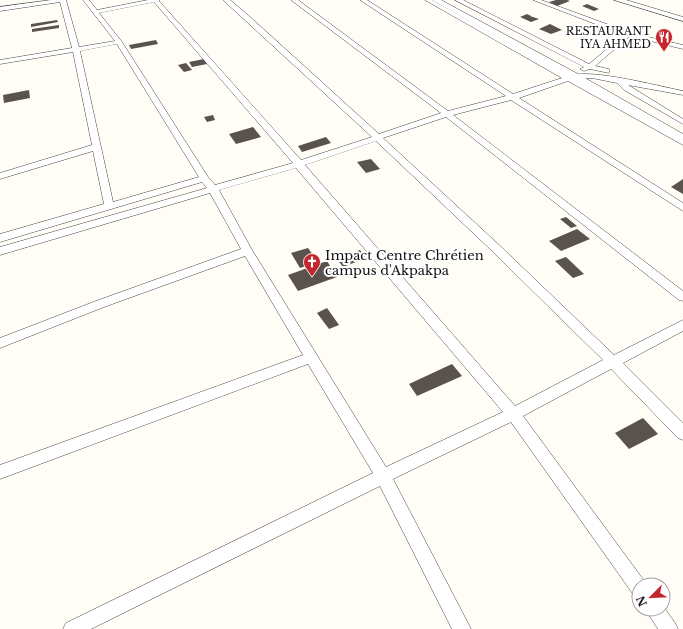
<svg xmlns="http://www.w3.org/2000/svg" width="683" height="629" font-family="'Libre Baskerville',serif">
	<rect width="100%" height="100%" fill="#fffdf5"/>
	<g fill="#5a524d">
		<path d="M556,0H567L570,1L557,6L549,2Z"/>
		<path d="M587,4L599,9L594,11L582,6Z"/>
		<path d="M527,14L531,16H530L539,19L531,22L520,17Z"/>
		<path d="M57,20L58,22L31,27V24Z"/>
		<path d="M550,24L562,30L551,34L539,29Z"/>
		<path d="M59,25V28L32,32V29Z"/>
		<path d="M156,40L158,44L131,49L129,45Z"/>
		<path d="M204,59L207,64L192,67L189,62Z"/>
		<path d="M186,63L192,70L184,72L178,65Z"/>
		<path d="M29,90L30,98L4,103L3,95Z"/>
		<path d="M213,115L215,120L207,122L204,117Z"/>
		<path d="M253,127L261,137L236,144L229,134Z"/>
		<path d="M326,137L331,143L302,152L298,146Z"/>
		<path d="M371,159L380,169L366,173L357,162Z"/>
		<path d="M683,179V194L671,187Z"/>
		<path d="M566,217L577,226L571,228L560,219Z"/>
		<path d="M577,229L590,239L561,251L549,241Z"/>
		<path d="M308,248L318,262L300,268L291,253Z"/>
		<path d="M360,250L366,258L343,267L337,259Z"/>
		<path d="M566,257L584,274L573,278L555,261Z"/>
		<path d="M327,261L337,277L298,291L288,275Z"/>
		<path d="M327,308L339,325L329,329L317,313Z"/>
		<path d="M452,364L462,376L417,396L409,384Z"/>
		<path d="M643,418L658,434L629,449L615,433Z"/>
	</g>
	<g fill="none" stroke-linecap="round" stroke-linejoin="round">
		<g stroke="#444" stroke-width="1">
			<g id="minor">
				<path d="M51,0H66L79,47L115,41L83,0H89L97,10L148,0H160L159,1L301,160L372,137L223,0H230L248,15L379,134L441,113L291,0H298L448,111L506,96L360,0H367L513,94L562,78L425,0H432L569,76C590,68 658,86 683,91V95L628,85L683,119V124L624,90L617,83L592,78L575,79L683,138V145L568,81L519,98L683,203V211L511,100L453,115L683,291V301L679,300L446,117L383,138L497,243L614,355L683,320V331L623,363L683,423V440L678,438L611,369L523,416L645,582L646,585H639V597L633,594L511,422L393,479L471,629H452L380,486L91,629H63L66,623L373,473L308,364L0,479V465L303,355L245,256L104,307L0,348V338L96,301L241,249L210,193L0,255V247L207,188L202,182L0,242V234L104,204L93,151L0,179V173L92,145L73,52L0,64V60L72,48L60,2L0,11V7ZM154,2L293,163L215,185L208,177L122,42L99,13ZM117,44L199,177L113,202L80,51ZM376,141L489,248L603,360L515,406L305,165ZM296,168L503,412L386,467L252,250L219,190Z"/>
				<path d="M455,0H463L589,64L624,35L533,0H541L631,33L683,45V49L630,36L595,66L609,69V73L590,69L584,71L580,69L584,67Z"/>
				<path d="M663,606L675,623L678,629H658L645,609H663Z"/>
			</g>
		</g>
		<g stroke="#444" stroke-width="1">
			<g id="tertiary">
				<path d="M432,0H441L578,74L683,134V141Z"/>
				<path d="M614,0H626L683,17V21Z"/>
			</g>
		</g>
		<use href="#minor" fill="#fff" fill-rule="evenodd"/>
		<use href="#tertiary" fill="#fff" fill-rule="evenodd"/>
	</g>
	<defs>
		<g id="restaurant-pin" transform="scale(0.9)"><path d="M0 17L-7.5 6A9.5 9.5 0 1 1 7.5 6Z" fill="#c4262e" stroke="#fff"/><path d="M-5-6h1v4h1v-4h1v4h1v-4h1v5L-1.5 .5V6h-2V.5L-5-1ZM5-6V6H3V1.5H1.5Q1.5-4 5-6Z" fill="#fff"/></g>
		<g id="church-pin" transform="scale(0.9)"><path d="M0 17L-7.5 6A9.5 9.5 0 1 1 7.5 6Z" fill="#c4262e" stroke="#fff"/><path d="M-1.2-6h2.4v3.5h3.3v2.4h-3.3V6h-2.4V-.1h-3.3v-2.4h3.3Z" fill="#fff"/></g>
	</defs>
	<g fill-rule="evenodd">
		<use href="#restaurant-pin" x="664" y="37"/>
		<use href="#church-pin" x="312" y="262"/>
	</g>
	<g text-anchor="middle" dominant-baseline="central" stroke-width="4" stroke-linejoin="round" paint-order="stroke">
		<g font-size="11" fill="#111" stroke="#fff" text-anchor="end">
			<text x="651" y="31">RESTAURANT<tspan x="651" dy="13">IYA AHMED</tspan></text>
		</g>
		<g font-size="13" fill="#111" stroke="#fff" text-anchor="start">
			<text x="325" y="255">Impact Centre Chrétien<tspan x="325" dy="15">campus d'Akpakpa</tspan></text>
		</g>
	</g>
	<g transform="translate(651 597) rotate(246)"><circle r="19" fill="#ffffff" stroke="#a0a0a0"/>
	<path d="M0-3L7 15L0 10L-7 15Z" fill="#c4262e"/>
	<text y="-6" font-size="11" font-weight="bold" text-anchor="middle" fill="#111111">N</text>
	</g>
</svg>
